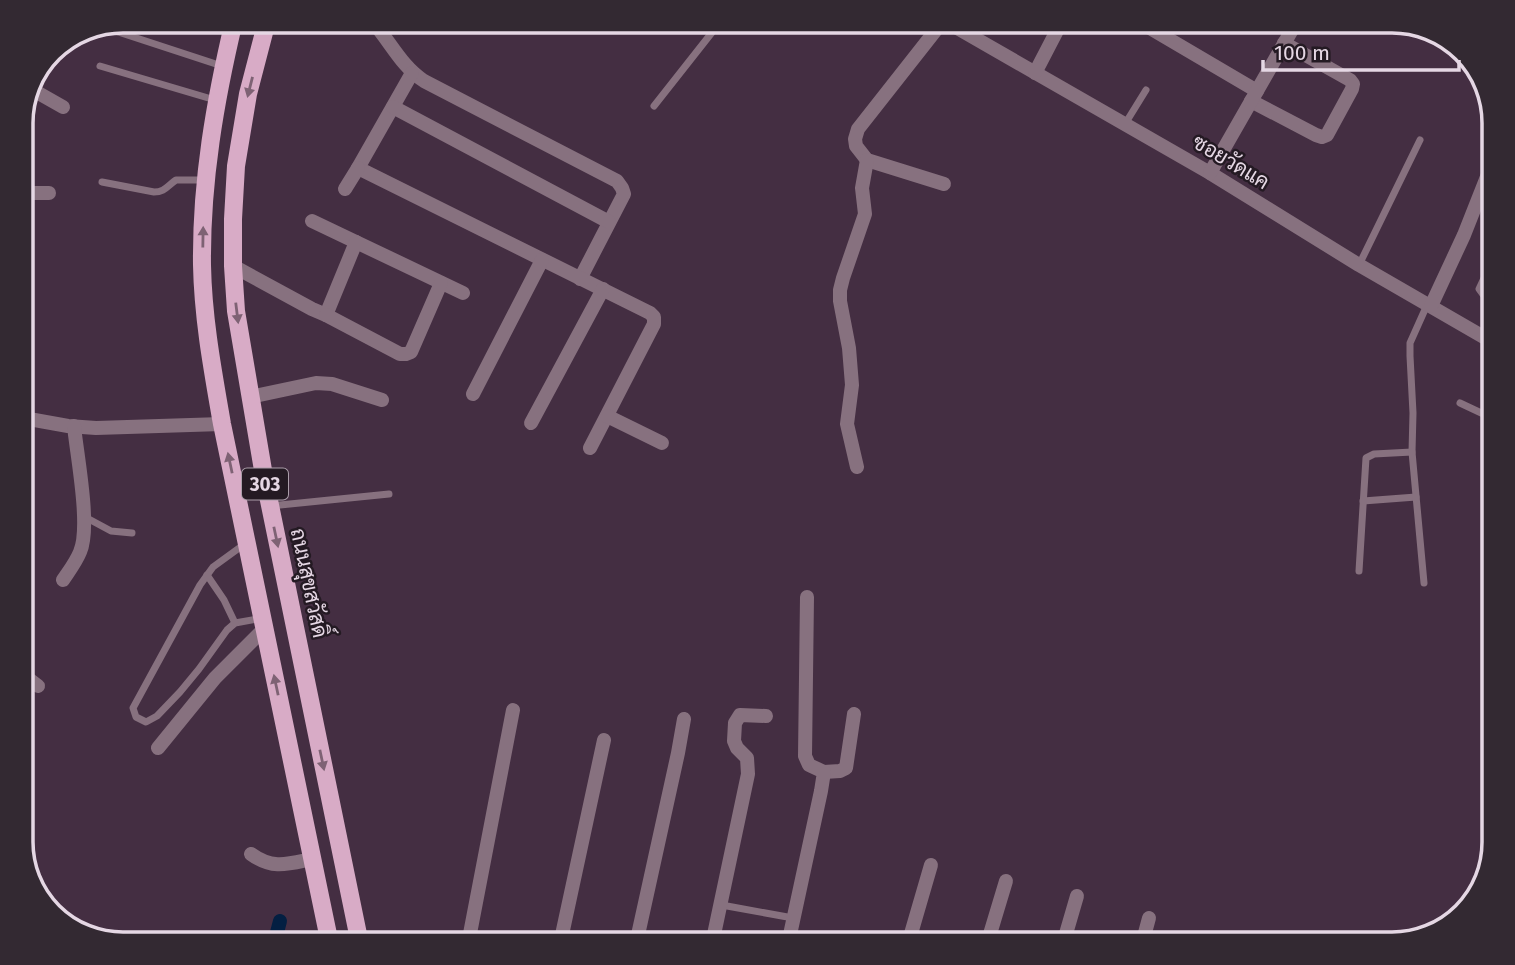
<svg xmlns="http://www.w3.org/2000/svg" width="1515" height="965" font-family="'Fira Sans',Sarabun,sans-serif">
	<rect width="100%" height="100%" fill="#442e42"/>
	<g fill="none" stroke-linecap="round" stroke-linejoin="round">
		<path stroke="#031f42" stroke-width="14" d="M274,944L280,921"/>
		<g stroke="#87717f" stroke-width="7">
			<path d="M106,28L222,66"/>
			<path d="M100,66L215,100"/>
			<path d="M654,106L721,21"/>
			<path d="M1125,124L1146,90"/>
			<path d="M102,182L154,192C165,192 167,186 176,180H205"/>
			<path d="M1494,257L1479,289L1487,300L1494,304"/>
			<path d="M1359,265L1420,140"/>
			<path d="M1460,403L1494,419"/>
			<path d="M1363,501L1416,497"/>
			<path d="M270,506L389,494"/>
			<path d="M85,517L111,531L132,533"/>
			<path d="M246,543L213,567L200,585L133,708L136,717L146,722L157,716L180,692L199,669L227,630L235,623L263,618"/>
			<path d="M1359,571L1366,458L1374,454L1412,452"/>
			<path d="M207,575L224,600L235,623"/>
			<path d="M1424,583L1412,452L1413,413L1410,356V343L1427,305"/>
			<path d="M727,906L793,918"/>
		</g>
		<g stroke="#87717f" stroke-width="14">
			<path d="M372,21C390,41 401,66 424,81L617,181L622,188L624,194L580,279"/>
			<path d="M943,21L858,129L855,139L856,146L867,160L944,184"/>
			<path d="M945,21L1210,173L1359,265L1494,343"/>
			<path d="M1138,21L1257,91"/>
			<path d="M412,73L358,168L650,313L654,317V324L590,448"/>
			<path d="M1035,73L1062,21"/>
			<path d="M33,90L63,107"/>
			<path d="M1251,101L1316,135L1322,137L1327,135L1352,89L1353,84L1350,80L1284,43"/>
			<path d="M393,107L609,222"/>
			<path d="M1210,173L1297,21"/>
			<path d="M345,189L358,168"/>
			<path d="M21,193H49"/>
			<path d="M312,221L356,242"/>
			<path d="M233,266L312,309L326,315L356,242L463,293"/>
			<path d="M1431,306L1464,235L1494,159"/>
			<path d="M326,315L400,354H406L411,352L441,283"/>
			<path d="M473,394L542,260"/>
			<path d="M250,397L316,383L332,384L382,400"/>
			<path d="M607,416L662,443"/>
			<path d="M21,419H29L68,426L96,428L222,424"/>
			<path d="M531,423L603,289"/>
			<path d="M857,467L847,424L852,385L849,348L840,301V290L843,278L865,214L862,188L867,160"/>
			<path d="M63,580C69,571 76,562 80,552C91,527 77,456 74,426"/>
			<path d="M21,673L38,686"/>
			<path d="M158,748L215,678L265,628"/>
			<path d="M824,772L840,771L846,768L854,714"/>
			<path d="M251,854C273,870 288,864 312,859"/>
			<path d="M468,944L513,710"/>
			<path d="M560,944L604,740"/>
			<path d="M636,944L678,753L684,719"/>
			<path d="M712,944L748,774L747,758L737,748L734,741L735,723L740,715L766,716"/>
			<path d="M788,944L821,791L824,772L809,765L805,756L807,597"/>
			<path d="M908,944L931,865"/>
			<path d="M987,944L1006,881"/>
			<path d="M1063,944L1077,896"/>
			<path d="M1142,944L1149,918"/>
		</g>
		<g stroke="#d8abc6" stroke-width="18">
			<path d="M234,21C215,101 201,182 202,265C203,319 213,372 222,424L330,944"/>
			<path d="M267,21L248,94L236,166L233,219V266L236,311L264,476L360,944"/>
		</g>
	</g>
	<defs><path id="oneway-solid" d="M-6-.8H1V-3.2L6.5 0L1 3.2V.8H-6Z" transform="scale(1.75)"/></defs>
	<g fill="#7e6274">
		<use href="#oneway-solid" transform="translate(250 87) rotate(104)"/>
		<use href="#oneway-solid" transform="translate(203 237) rotate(-89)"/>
		<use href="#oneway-solid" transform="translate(237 313) rotate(83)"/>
		<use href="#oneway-solid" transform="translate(230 463) rotate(-102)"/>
		<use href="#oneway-solid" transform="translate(276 537) rotate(78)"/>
		<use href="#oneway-solid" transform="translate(276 685) rotate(-102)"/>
		<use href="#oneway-solid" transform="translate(322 760) rotate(78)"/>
	</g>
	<g text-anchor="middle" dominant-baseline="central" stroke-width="5" stroke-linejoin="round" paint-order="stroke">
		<rect fill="#241a23" stroke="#ab9eaa" stroke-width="2" x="242" y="468.5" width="46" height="31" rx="5"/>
		<g font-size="19" font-weight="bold" fill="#e5d7e4">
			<text x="265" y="484">303</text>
		</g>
		<g font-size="21" fill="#e5d7e4" stroke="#241a23">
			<text transform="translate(1231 162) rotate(31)">ซอยวัดแค</text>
			<text transform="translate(309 583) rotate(78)">ถนนสุขสวัสดิ์</text>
		</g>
	</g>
	<path d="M0 0H1515V965H0ZM123 33H1392A90 90 0 0 1 1482 123V842A90 90 0 0 1 1392 932H123A90 90 0 0 1 33 842V123A90 90 0 0 1 123 33Z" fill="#332932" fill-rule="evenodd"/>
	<path fill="none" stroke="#e5d7e4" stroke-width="3.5" d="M123 33H1392A90 90 0 0 1 1482 123V842A90 90 0 0 1 1392 932H123A90 90 0 0 1 33 842V123A90 90 0 0 1 123 33Z"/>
	<path d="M1263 60v10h196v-10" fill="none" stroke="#e5d7e4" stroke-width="3.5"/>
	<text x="1274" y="60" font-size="21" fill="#e5d7e4" stroke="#241a23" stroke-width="5" paint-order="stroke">100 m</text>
</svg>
